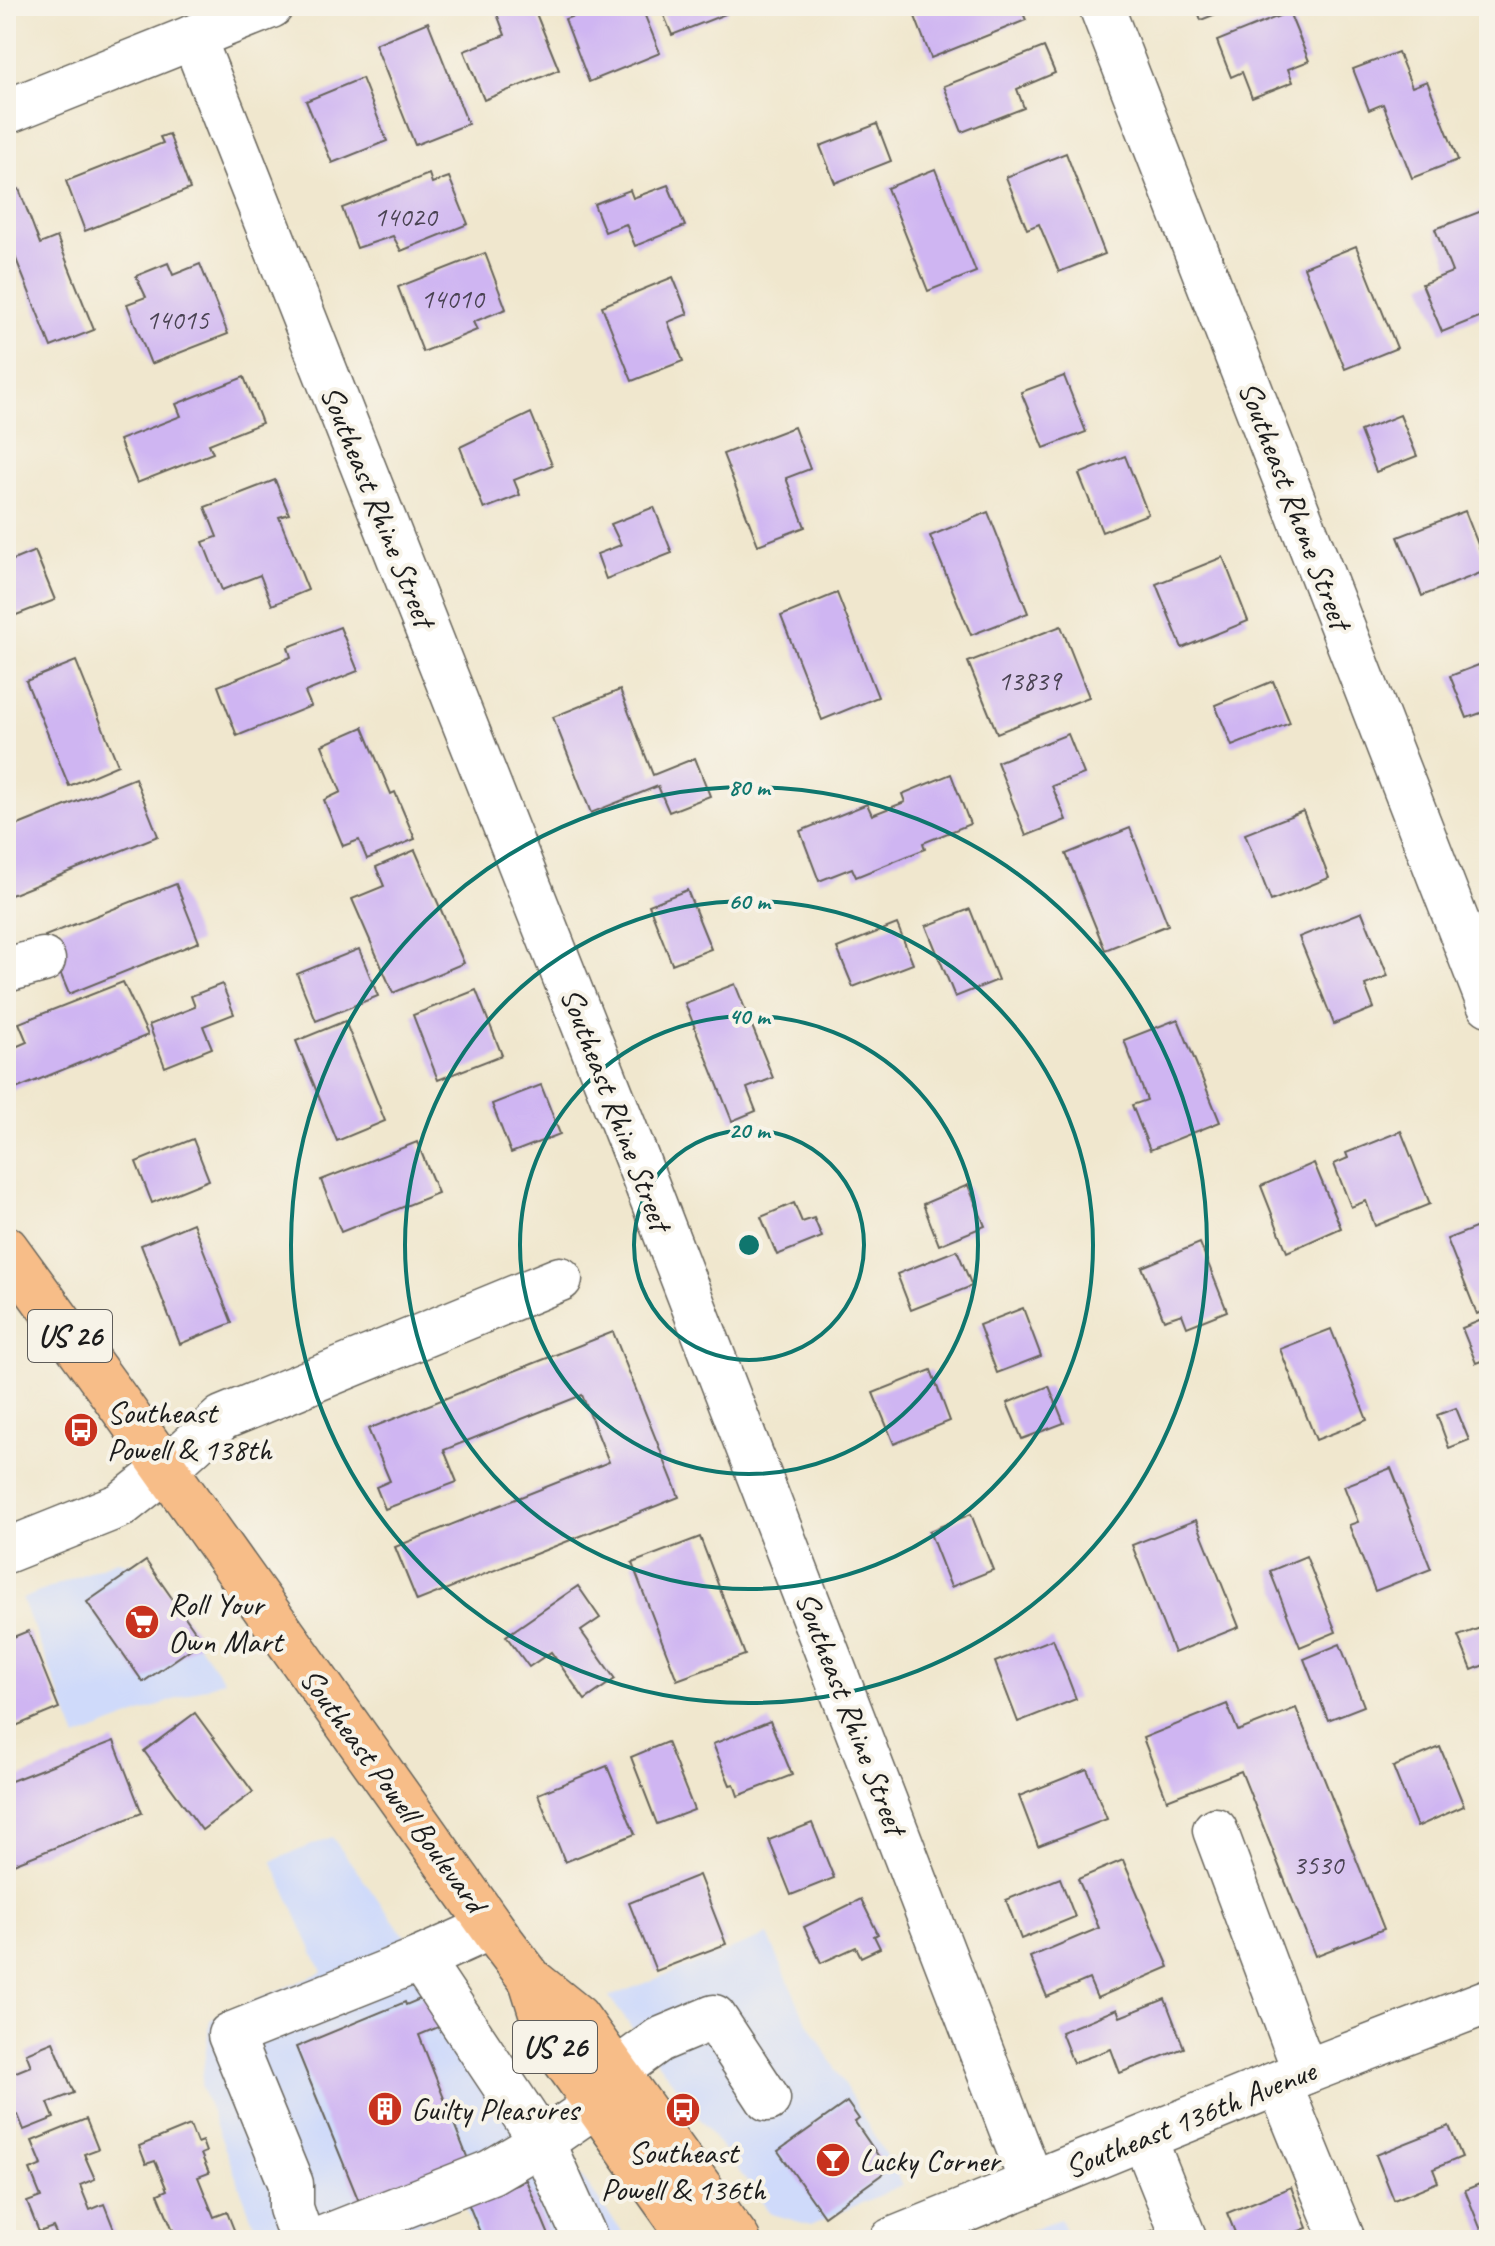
<svg xmlns="http://www.w3.org/2000/svg" width="1495" height="2246" font-family="Caveat,sans-serif">
	<rect width="100%" height="100%" fill="#f7f3e8"/>
	<filter id="ink" filterUnits="userSpaceOnUse"><feTurbulence type="fractalNoise" baseFrequency=".0125" numOctaves="2"/><feDisplacementMap in="SourceGraphic" scale="16" xChannelSelector="R" yChannelSelector="G"/><feConvolveMatrix kernelMatrix="1 2 1 2 8 2 1 2 1" color-interpolation-filters="sRGB"/></filter>
	<filter id="wash" filterUnits="userSpaceOnUse"><feTurbulence type="fractalNoise" baseFrequency=".006" numOctaves="4" result="noise"/><feDisplacementMap in="SourceGraphic" scale="32" xChannelSelector="R" yChannelSelector="G"/><feGaussianBlur stdDeviation="1.8" result="paint"/><feColorMatrix in="noise" values="0 0 0 0 0 0 0 0 0 0 0 0 0 0 0 0 0 1.4 0 .05"/><feComposite in="paint" operator="in"/></filter>
	<g filter="url(#wash)">
		<rect width="100%" height="100%" fill="#f0e7ce"/>
		<g fill="#cfdafa">
			<path d="M116,1561L142,1566L224,1680L77,1738L22,1599Z"/>
			<path d="M332,1837L628,2240H479L464,2205L375,2240H260L201,2086L210,2020L322,1972L272,1861Z"/>
			<path d="M768,1935L802,2012L903,2185L811,2225L771,2214L609,1997Z"/>
			<path d="M1060,2219L1069,2240H1008Z"/>
		</g>
		<g id="blocks">
			<g fill="#cfb5f2">
				<path d="M494,6H533L559,70L484,100L464,51L505,35Z"/>
				<path d="M594,6H641L660,53L589,82L565,19L595,8Z"/>
				<path d="M660,6H725L728,13L672,35Z"/>
				<path d="M911,6H1020L1026,20L931,58Z"/>
				<path d="M1196,6H1236L1201,20Z"/>
				<path d="M1289,12L1309,61L1288,69L1293,82L1252,98L1242,72L1231,77L1217,41Z"/>
				<path d="M428,22L468,124L415,145L375,44Z"/>
				<path d="M1044,47L1055,73L1017,89L1024,108L962,132L944,86Z"/>
				<path d="M1398,52L1412,87L1427,81L1458,160L1412,178L1383,104L1369,110L1353,69Z"/>
				<path d="M362,78L387,141L332,163L306,101Z"/>
				<path d="M877,124L891,161L835,183L820,146Z"/>
				<path d="M169,134L190,189L85,231L66,181L163,143L160,137Z"/>
				<path d="M1066,153L1105,254L1059,272L1039,224L1027,229L1006,177Z"/>
				<path d="M935,169L976,272L928,291L887,188Z"/>
				<path d="M429,174L432,183L449,177L468,224L401,251L393,236L357,248L342,208Z"/>
				<path d="M668,185L685,226L635,246L626,224L605,232L594,204L630,190L633,198Z"/>
				<path d="M19,189L40,244L57,237L94,330L51,347L14,254L6,258V194Z"/>
				<path d="M1487,209L1489,214V313L1442,332L1422,284L1452,272L1435,229Z"/>
				<path d="M1356,246L1397,348L1345,369L1304,267Z"/>
				<path d="M485,253L506,309L473,322L477,330L423,352L398,287Z"/>
				<path d="M168,263L173,275L200,264L228,334L151,364L127,304L146,297L136,276Z"/>
				<path d="M673,277L688,314L668,322L683,361L632,381L602,306Z"/>
				<path d="M1064,376L1086,432L1044,448L1021,392Z"/>
				<path d="M244,377L262,423L209,444L213,453L137,483L119,440L181,416L176,404Z"/>
				<path d="M531,413L552,465L514,480L520,495L484,509L460,447Z"/>
				<path d="M1400,415L1417,456L1376,472L1360,431Z"/>
				<path d="M794,427L810,469L786,478L805,527L758,545L723,454Z"/>
				<path d="M1125,456L1148,514L1102,532L1079,474Z"/>
				<path d="M275,480L289,514L279,517L308,590L272,605L260,575L222,590L203,542L217,537L205,507Z"/>
				<path d="M654,507L672,553L606,579L597,554L621,545L611,524Z"/>
				<path d="M1465,511L1488,570L1422,596L1398,537Z"/>
				<path d="M988,512L1028,613L971,635L930,536Z"/>
				<path d="M35,551L55,600L6,619V563Z"/>
				<path d="M1223,557L1248,621L1182,648L1156,584Z"/>
				<path d="M837,593L878,697L822,720L781,616Z"/>
				<path d="M1061,626L1089,697L997,733L968,662Z"/>
				<path d="M340,627L358,671L305,692L311,706L237,736L218,686L291,657L288,647Z"/>
				<path d="M76,661L118,765L69,786L26,681Z"/>
				<path d="M1489,661V710L1467,718L1450,676Z"/>
				<path d="M1273,681L1290,723L1232,746L1215,705Z"/>
				<path d="M620,690L653,775L695,758L710,796L669,812L658,786L591,813L553,717Z"/>
				<path d="M363,727L391,794L395,792L415,839L367,859L359,840L343,846L324,800L341,792L322,745Z"/>
				<path d="M1068,734L1084,774L1052,786L1066,820L1026,836L997,762Z"/>
				<path d="M951,774L970,824L923,843L925,849L856,877L852,868L819,881L800,831L867,804L872,815L905,802L902,794Z"/>
				<path d="M135,778L158,836L6,897V830Z"/>
				<path d="M1303,811L1329,878L1271,901L1245,834Z"/>
				<path d="M1130,828L1168,925L1105,950L1066,854Z"/>
				<path d="M415,850L464,963L393,993L352,899L384,886L376,867Z"/>
				<path d="M176,884L199,942L69,994L45,936Z"/>
				<path d="M687,890L711,949L672,964L649,905Z"/>
				<path d="M970,909L998,980L955,997L926,926Z"/>
				<path d="M1362,912L1388,976L1365,985L1374,1008L1334,1024L1299,937Z"/>
				<path d="M897,924L913,964L853,987L837,948Z"/>
				<path d="M359,949L378,996L316,1021L297,974Z"/>
				<path d="M123,982L148,1035L6,1093V1051L27,1042L19,1023Z"/>
				<path d="M222,984L234,1014L203,1026L212,1048L165,1067L149,1025L195,1007L191,996Z"/>
				<path d="M735,984L773,1078L747,1088L756,1111L732,1121L685,1003Z"/>
				<path d="M476,990L502,1055L438,1080L413,1015Z"/>
				<path d="M1178,1019L1220,1122L1150,1150L1132,1105L1147,1100L1124,1040Z"/>
				<path d="M345,1021L385,1121L337,1141L296,1041Z"/>
				<path d="M541,1085L560,1134L511,1153L492,1104Z"/>
				<path d="M1401,1131L1430,1204L1375,1226L1366,1201L1351,1207L1334,1164L1348,1158L1346,1153Z"/>
				<path d="M193,1139L209,1180L152,1203L136,1162Z"/>
				<path d="M417,1142L438,1193L341,1232L321,1180Z"/>
				<path d="M1314,1163L1341,1228L1287,1252L1261,1186Z"/>
				<path d="M968,1185L985,1226L939,1245L923,1204Z"/>
				<path d="M794,1203L802,1222L814,1218L822,1237L777,1255L761,1217Z"/>
				<path d="M193,1223L232,1323L180,1344L141,1245Z"/>
				<path d="M1483,1225L1489,1239V1309L1477,1314L1447,1239Z"/>
				<path d="M1200,1243L1227,1311L1187,1327L1182,1314L1164,1320L1142,1267Z"/>
				<path d="M957,1250L972,1286L911,1310L897,1274Z"/>
				<path d="M1023,1308L1041,1356L997,1373L979,1325Z"/>
				<path d="M1489,1317V1358L1476,1363L1462,1328Z"/>
				<path d="M1331,1329L1367,1420L1316,1440L1280,1349Z"/>
				<path d="M613,1332L679,1497L417,1601L395,1547L609,1462L582,1395L444,1450L457,1482L385,1509L376,1487L390,1481L368,1429Z"/>
				<path d="M931,1370L950,1421L894,1444L873,1393Z"/>
				<path d="M1049,1386L1064,1423L1022,1439L1007,1403Z"/>
				<path d="M1456,1408L1469,1440L1449,1448L1437,1415Z"/>
				<path d="M1391,1468L1431,1569L1375,1591L1349,1525L1358,1522L1344,1486Z"/>
				<path d="M971,1514L993,1570L951,1587L929,1531Z"/>
				<path d="M1196,1520L1239,1627L1174,1653L1132,1545Z"/>
				<path d="M700,1537L745,1655L677,1680L632,1563Z"/>
				<path d="M1306,1556L1336,1632L1300,1647L1270,1571Z"/>
				<path d="M146,1561L202,1641L143,1682L87,1602Z"/>
				<path d="M578,1586L600,1618L581,1631L615,1679L585,1700L551,1652L529,1667L506,1636Z"/>
				<path d="M1483,1627L1489,1642V1663L1472,1670L1458,1636Z"/>
				<path d="M28,1631L59,1708L6,1730V1640Z"/>
				<path d="M1053,1639L1076,1699L1018,1722L995,1662Z"/>
				<path d="M1340,1644L1364,1706L1328,1720L1304,1659Z"/>
				<path d="M1227,1704L1238,1731L1296,1708L1384,1929L1315,1956L1241,1771L1167,1800L1143,1738Z"/>
				<path d="M195,1713L253,1792L202,1830L144,1751Z"/>
				<path d="M770,1721L792,1775L738,1796L734,1784L730,1785L713,1744Z"/>
				<path d="M114,1741L142,1813L6,1867V1783Z"/>
				<path d="M667,1742L694,1810L657,1824L631,1757Z"/>
				<path d="M1440,1747L1464,1806L1417,1827L1393,1767Z"/>
				<path d="M607,1766L635,1834L565,1862L538,1794Z"/>
				<path d="M1087,1769L1107,1819L1038,1846L1019,1796Z"/>
				<path d="M812,1823L834,1878L791,1895L769,1840Z"/>
				<path d="M1123,1860L1169,1967L1097,1998L1089,1979L1047,1997L1030,1957L1099,1928L1078,1879Z"/>
				<path d="M699,1875L726,1944L656,1971L629,1903Z"/>
				<path d="M1060,1878L1075,1917L1021,1939L1006,1900Z"/>
				<path d="M861,1899L878,1934L874,1936L880,1948L861,1957L856,1947L821,1963L804,1927Z"/>
				<path d="M429,1995L441,2026L419,2035L473,2172L362,2209L296,2047L405,2002L406,2005Z"/>
				<path d="M1165,1999L1184,2048L1120,2073L1111,2049L1073,2063L1061,2032L1117,2009L1120,2017Z"/>
				<path d="M53,2042L74,2093L48,2103L54,2118L24,2130L18,2115L6,2120V2076L31,2066L26,2053Z"/>
				<path d="M847,2102L859,2119L855,2122L888,2170L824,2216L778,2151Z"/>
				<path d="M86,2119L98,2149L84,2154L95,2179L80,2185L90,2210L104,2204L115,2232L95,2240H59L53,2227L39,2232L27,2202L41,2197L30,2170L42,2165L32,2141Z"/>
				<path d="M190,2125L197,2143L202,2141L206,2152L201,2154L209,2173L198,2177L214,2217L227,2212L238,2240H177L158,2194L167,2190L155,2161L146,2164L139,2146Z"/>
				<path d="M1449,2126L1462,2157L1433,2169L1438,2182L1394,2200L1376,2155Z"/>
				<path d="M526,2180L551,2240H483L468,2203Z"/>
				<path d="M1489,2180V2240H1485L1465,2190Z"/>
				<path d="M1291,2187L1307,2228L1277,2240H1238L1227,2213Z"/>
				<path d="M1169,2224L1175,2240H1129Z"/>
			</g>
		</g>
	</g>
	<g filter="url(#ink)">
		<use href="#blocks" fill-opacity="0" stroke="#66635a" stroke-width="2"/>
		<g fill="none" stroke-linecap="round" stroke-linejoin="round">
			<g stroke="#66635a" stroke-width="47">
				<g id="minor">
					<path d="M1101,6L1489,1004"/>
					<path d="M193,37L638,1162L1032,2183"/>
					<path d="M6,112L271,6"/>
					<path d="M6,970L43,960"/>
					<path d="M6,1551L121,1505L165,1470L222,1418L560,1279"/>
					<path d="M1215,1830L1305,2072"/>
					<path d="M420,1959L542,2142L586,2240"/>
					<path d="M616,2071L659,2040L714,2017L768,2099"/>
					<path d="M1279,2083L1343,2240"/>
					<path d="M1144,2138L1185,2240"/>
					<path d="M302,2240L291,2208V2184L230,2035L420,1959L491,1927"/>
					<path d="M318,2240L491,2172L542,2142L597,2104"/>
					<path d="M892,2240L1305,2072L1489,2001"/>
				</g>
			</g>
			<g stroke="#66635a" stroke-width="47">
				<g id="major">
					<path d="M6,1248L113,1395L503,1943L531,1980L577,2017L738,2240"/>
					<path d="M531,1980L549,2038L693,2240"/>
				</g>
			</g>
			<use href="#minor" stroke="#fff" stroke-width="44"/>
			<use href="#major" stroke="#f7bd88" stroke-width="44"/>
		</g>
	</g>
	<g fill="none" stroke="#0f766e" stroke-width="4">
		<circle cx="749" cy="1245" r="115"/>
		<circle cx="749" cy="1245" r="229"/>
		<circle cx="749" cy="1245" r="344"/>
		<circle cx="749" cy="1245" r="458"/>
	</g>
	<defs>
		<g id="bus-disc" transform="scale(1.8)"><circle r="9.5" fill="#c8321e" stroke="#f7f3e8"/><path d="M-5-6H5V4H4V6H2V4H-2V6H-4V4H-5ZM-3.5-4V0h7V-4ZM-3.5 1.2v1.5H-2V1.2ZM2 1.2v1.5H3.5V1.2Z" fill="#fff"/></g>
		<g id="supermarket-disc" transform="scale(1.8)"><circle r="9.5" fill="#c8321e" stroke="#f7f3e8"/><path d="M-6-5.5h2.5l.6 2H6L4.5 2H-2.5L-4.4-4H-6ZM-1.5 3.2a1.3 1.3 0 1 0 .1 0ZM3 3.2a1.3 1.3 0 1 0 .1 0Z" fill="#fff"/></g>
		<g id="building-disc" transform="scale(1.8)"><circle r="9.5" fill="#c8321e" stroke="#f7f3e8"/><path d="M-4-6H4V6H1V3H-1V6H-4ZM-2.5-4.3h1.7v1.8h-1.7ZM.8-4.3h1.7v1.8H.8ZM-2.5-1h1.7V.8h-1.7ZM.8-1h1.7V.8H.8Z" fill="#fff"/></g>
		<g id="bar-disc" transform="scale(1.8)"><circle r="9.5" fill="#c8321e" stroke="#f7f3e8"/><path d="M-6-5H6L.8 .8V4.5H3.5V6h-7V4.5H-.8V.8Z" fill="#fff"/></g>
	</defs>
	<g fill-rule="evenodd">
		<use href="#bus-disc" x="81" y="1430"/>
		<use href="#supermarket-disc" x="142" y="1622"/>
		<use href="#building-disc" x="385" y="2109"/>
		<use href="#bus-disc" x="683" y="2110"/>
		<use href="#bar-disc" x="833" y="2160"/>
	</g>
	<g text-anchor="middle" dominant-baseline="central" stroke-width="8" stroke-linejoin="round" paint-order="stroke">
		<g font-size="28" fill="#494252">
			<text x="405" y="216">14020</text>
			<text x="452" y="298">14010</text>
			<text x="177" y="319">14015</text>
			<text x="1029" y="680">13839</text>
			<text x="1318" y="1864">3530</text>
		</g>
		<g fill="#f7f3e8" stroke="#5e5c59" stroke-width="2">
			<rect x="28" y="1310" width="84" height="52" rx="6"/>
			<rect x="513" y="2021" width="84" height="52" rx="6"/>
		</g>
		<g font-size="30" font-weight="bold" fill="#1c1c1c">
			<text x="70" y="1336">US 26</text>
			<text x="555" y="2047">US 26</text>
		</g>
		<g font-size="32" fill="#1c1c1c" stroke="#f7f3e8">
			<text transform="translate(1295 505) rotate(69)">Southeast Rhone Street</text>
			<text transform="translate(378 506) rotate(68)">Southeast Rhine Street</text>
			<text transform="translate(616 1109) rotate(69)">Southeast Rhine Street</text>
			<text transform="translate(851 1713) rotate(69)">Southeast Rhine Street</text>
			<text transform="translate(393 1790) rotate(54)">Southeast Powell Boulevard</text>
			<text transform="translate(1190 2119) rotate(-22)">Southeast 136th Avenue</text>
		</g>
		<g font-size="32" fill="#1c1c1c" stroke="#f7f3e8" text-anchor="start">
			<text x="107" y="1412">Southeast<tspan x="107" dy="37">Powell &amp; 138th</tspan></text>
			<text x="168" y="1604">Roll Your<tspan x="168" dy="37">Own Mart</tspan></text>
			<text x="411" y="2109">Guilty Pleasures</text>
			<text x="683" y="2152" text-anchor="middle">Southeast<tspan x="683" dy="37">Powell &amp; 136th</tspan></text>
			<text x="859" y="2160">Lucky Corner</text>
		</g>
	</g>
	<circle cx="749" cy="1245" r="12" fill="#0f766e" stroke="#f7f3e8" stroke-width="4"/>
	<g font-size="24" text-anchor="middle" font-weight="bold" fill="#0f766e" stroke="#f7f3e8" stroke-width="8" stroke-linejoin="round" paint-order="stroke">
		<text x="749" y="795">80 m</text>
		<text x="749" y="909">60 m</text>
		<text x="749" y="1024">40 m</text>
		<text x="749" y="1138">20 m</text>
	</g>
	<rect width="1495" height="2246" fill="none" stroke="#f7f3e8" stroke-width="32"/>
</svg>
